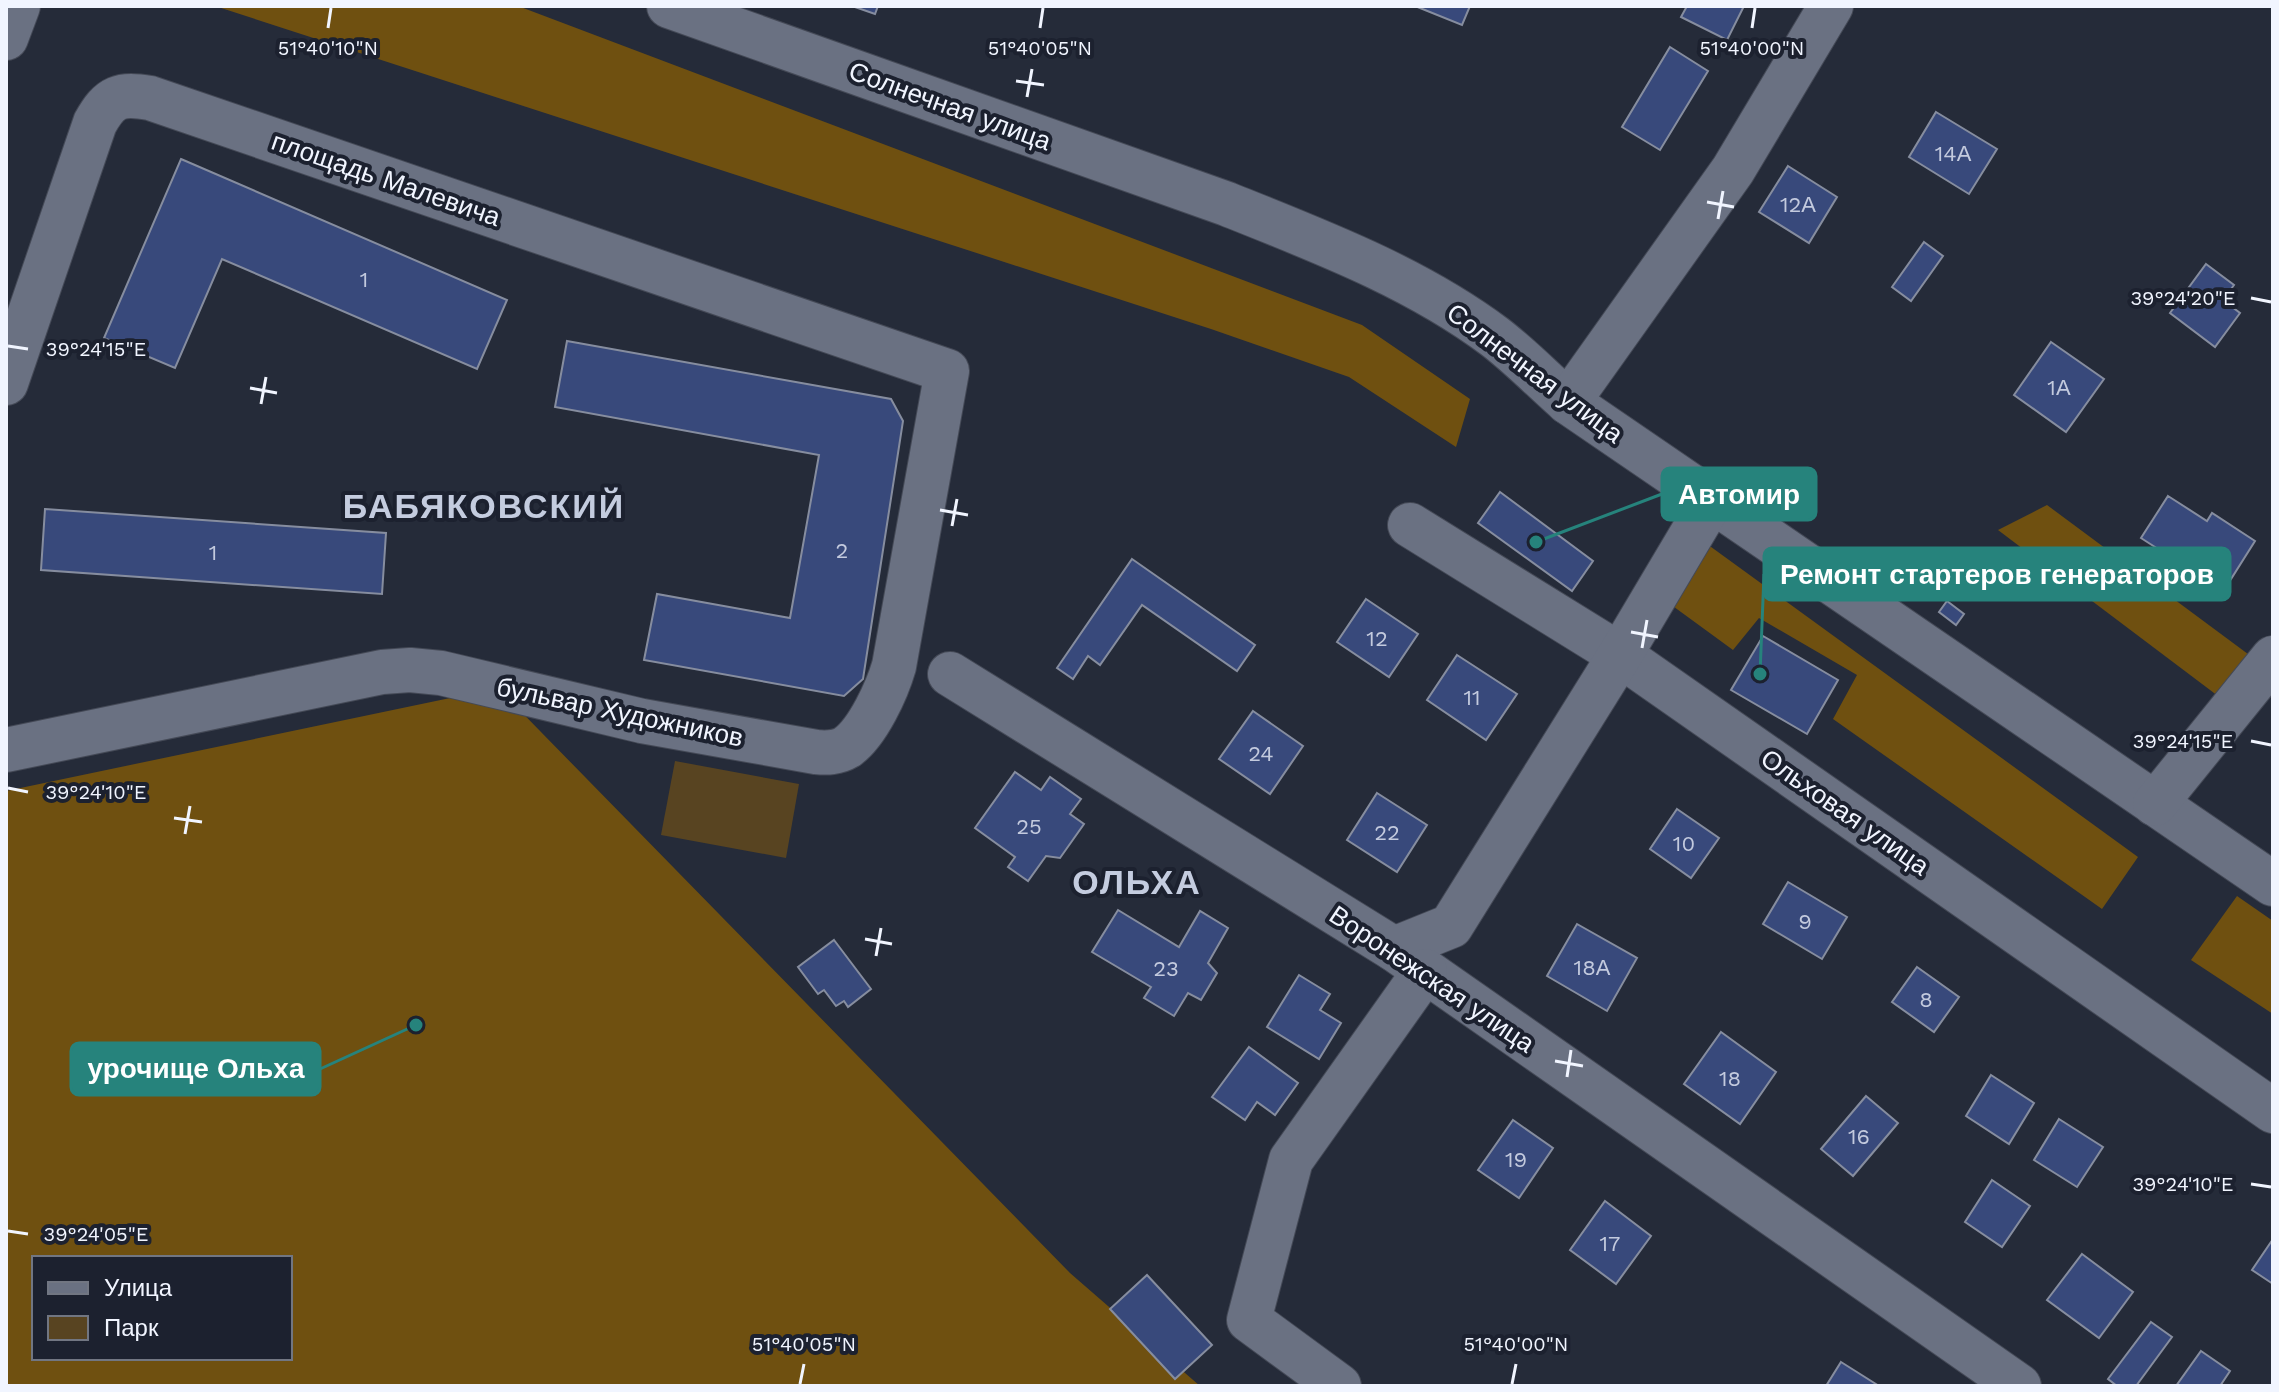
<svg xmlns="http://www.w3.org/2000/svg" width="2279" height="1392" font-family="'Work Sans',sans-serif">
	<rect width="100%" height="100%" fill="#252b39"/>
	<path fill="#584421" d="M675,761L799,784L786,858L661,835Z"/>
	<g fill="#6f5010" fill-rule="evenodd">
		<path d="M215,6H518L1362,325L1470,399L1456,447L1349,377L1211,329Z"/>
		<path d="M2047,505L2252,657L2218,696L1998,530Z"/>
		<path d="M1707,544L2138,857L2102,909L1833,719L1857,675L1759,618L1733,650L1670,604Z"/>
		<path d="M498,688L1070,1273L1200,1386H6V791ZM34,1258H290V1358H34Z"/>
		<path d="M2237,896L2273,921V1014L2191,960Z"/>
	</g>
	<g fill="#38497b" stroke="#868d9f" stroke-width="2">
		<path d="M852,6H878L875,14Z"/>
		<path d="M1415,6H1470L1462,25Z"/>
		<path d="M1687,6H1744L1727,40L1681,17Z"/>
		<path d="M1670,47L1708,71L1660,150L1622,127Z"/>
		<path d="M1936,112L1997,149L1969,194L1909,157Z"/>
		<path d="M181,159L507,300L477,369L222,259L175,368L104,338Z"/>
		<path d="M1788,166L1837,197L1809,243L1759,212Z"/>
		<path d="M1924,242L1943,256L1911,301L1892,287Z"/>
		<path d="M2206,264L2234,285L2223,300L2240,313L2215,347L2170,313Z"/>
		<path d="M567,341L891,399L903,421L863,679L844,696L644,660L657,594L790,618L819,455L555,407Z"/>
		<path d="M2051,342L2104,379L2066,432L2014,395Z"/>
		<path d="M1500,492L1593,561L1572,591L1478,523Z"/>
		<path d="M2168,496L2207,521L2212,513L2255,541L2231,579L2191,553L2183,565L2141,538Z"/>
		<path d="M45,509L386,533L382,594L41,570Z"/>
		<path d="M1132,559L1255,645L1237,671L1142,605L1100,665L1088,656L1073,679L1057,668Z"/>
		<path d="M1366,599L1418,634L1389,677L1337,642Z"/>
		<path d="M1947,601L1964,614L1956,625L1939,612Z"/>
		<path d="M1763,636L1838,680L1807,734L1731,690Z"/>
		<path d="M1457,655L1517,694L1486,740L1427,700Z"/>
		<path d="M1253,711L1303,746L1270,794L1219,759Z"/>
		<path d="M1015,772L1041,790L1050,777L1081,799L1070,814L1084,824L1060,858L1046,856L1028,881L1008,867L1015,857L975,828Z"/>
		<path d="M1377,793L1427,825L1397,872L1347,840Z"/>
		<path d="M1677,809L1719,838L1691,878L1650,849Z"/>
		<path d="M1788,882L1847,917L1822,959L1763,924Z"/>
		<path d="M1118,910L1179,947L1200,911L1228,928L1208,963L1217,973L1201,1000L1188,993L1174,1016L1144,998L1151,987L1092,952Z"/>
		<path d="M1577,924L1637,958L1607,1011L1547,976Z"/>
		<path d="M834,940L871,989L848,1007L844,1001L836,1006L824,990L818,994L798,967Z"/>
		<path d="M1917,967L1959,997L1934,1032L1892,1002Z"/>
		<path d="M1299,975L1330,994L1320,1010L1341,1023L1319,1059L1267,1027Z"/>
		<path d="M1721,1032L1776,1072L1740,1124L1684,1084Z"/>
		<path d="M1249,1047L1298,1083L1275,1115L1257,1102L1245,1120L1212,1097Z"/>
		<path d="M1991,1075L2034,1103L2009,1144L1966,1116Z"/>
		<path d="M1866,1096L1898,1123L1853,1176L1821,1149Z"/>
		<path d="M2059,1119L2103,1147L2077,1187L2034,1160Z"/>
		<path d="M1513,1120L1553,1148L1519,1198L1478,1170Z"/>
		<path d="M1992,1180L2030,1206L2002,1247L1965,1222Z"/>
		<path d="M1605,1201L1651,1236L1616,1284L1570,1250Z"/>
		<path d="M2273,1239V1284L2252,1270Z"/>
		<path d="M2082,1254L2133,1292L2099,1338L2047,1300Z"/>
		<path d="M1147,1275L1212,1345L1175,1379L1110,1309Z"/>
		<path d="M2151,1322L2172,1337L2136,1386H2117L2108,1379Z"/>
		<path d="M2201,1351L2230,1371L2220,1386H2176Z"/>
		<path d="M1841,1362L1879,1386H1826Z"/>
	</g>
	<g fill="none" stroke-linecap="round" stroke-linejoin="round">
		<g stroke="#444956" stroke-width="46">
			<g id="minor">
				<path d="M669,6L1227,204C1319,241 1415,277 1495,337C1521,357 1544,381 1568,402L2273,884"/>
				<path d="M6,38L18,6"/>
				<path d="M6,383L95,123C110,96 120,93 150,98L947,371L894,666C887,690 868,732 847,747C837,753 827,753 816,752L642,721L441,673L410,670L382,672L6,750"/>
				<path d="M1568,402L1733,170L1831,6"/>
				<path d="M1410,525L1620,655L2273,1111"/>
				<path d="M950,674L1394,949L2019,1386"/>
				<path d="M2155,804L2273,658"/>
				<path d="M1394,949L1451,926L1620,655L1712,500"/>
				<path d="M1339,1386L1249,1320L1291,1160L1425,971"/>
			</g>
		</g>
		<use href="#minor" stroke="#6a7182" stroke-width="44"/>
	</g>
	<path fill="none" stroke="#f1f5ff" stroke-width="3" d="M328,28L331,8M1040,28L1043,8M1752,28L1755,8M1016,81L1044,85M1027,97L1032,69M1707,202L1734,207M1718,219L1723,191M2251,298L2271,302M8,346L28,349M250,388L277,393M261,404L266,377M940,510L968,515M952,526L957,499M1631,632L1658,637M1642,648L1647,620M2251,741L2271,745M8,788L28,792M174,818L202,822M185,834L190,806M865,939L892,944M876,956L881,928M1555,1061L1583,1066M1567,1077L1571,1050M2251,1184L2271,1187M8,1231L28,1234M800,1384L804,1364M1512,1384L1516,1364"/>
	<g text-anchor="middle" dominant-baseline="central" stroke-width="8" stroke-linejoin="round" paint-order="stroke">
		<g font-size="22" fill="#c3cade">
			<text x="1953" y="153">14А</text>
			<text x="1798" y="204">12А</text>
			<text x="364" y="279">1</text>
			<text x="2059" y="387">1А</text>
			<text x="842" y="550">2</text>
			<text x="213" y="552">1</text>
			<text x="1377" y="638">12</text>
			<text x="1472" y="697">11</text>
			<text x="1261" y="753">24</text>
			<text x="1029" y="826">25</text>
			<text x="1387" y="832">22</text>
			<text x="1684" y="843">10</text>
			<text x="1805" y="921">9</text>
			<text x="1592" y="967">18А</text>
			<text x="1166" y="968">23</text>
			<text x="1926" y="999">8</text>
			<text x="1730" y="1078">18</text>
			<text x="1859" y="1136">16</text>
			<text x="1516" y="1159">19</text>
			<text x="1610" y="1243">17</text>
		</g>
		<g font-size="26" fill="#f1f5ff" stroke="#1c212f">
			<text transform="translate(950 106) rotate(20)">Солнечная улица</text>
			<text transform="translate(386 179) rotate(19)">площадь Малевича</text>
			<text transform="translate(1535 373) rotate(37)">Солнечная улица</text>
			<text transform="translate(620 712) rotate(12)">бульвар Художников</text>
			<text transform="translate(1845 812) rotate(35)">Ольховая улица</text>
			<text transform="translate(1432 979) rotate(34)">Воронежская улица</text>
		</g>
		<g font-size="34" font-weight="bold" letter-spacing="2" fill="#c4ccdf" stroke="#1c212f">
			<text x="484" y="506">БАБЯКОВСКИЙ</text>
			<text x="1137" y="882">ОЛЬХА</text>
		</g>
	</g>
	<g font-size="20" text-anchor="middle" fill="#f1f5ff" stroke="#1c212f" stroke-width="8" stroke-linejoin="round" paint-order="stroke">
		<text x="328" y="55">51°40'10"N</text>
		<text x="1040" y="55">51°40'05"N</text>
		<text x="1752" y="55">51°40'00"N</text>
		<text x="2183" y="305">39°24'20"E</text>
		<text x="96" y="356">39°24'15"E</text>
		<text x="2183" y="748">39°24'15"E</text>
		<text x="96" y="799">39°24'10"E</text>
		<text x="2183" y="1191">39°24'10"E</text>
		<text x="96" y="1241">39°24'05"E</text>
		<text x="804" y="1351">51°40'05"N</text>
		<text x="1516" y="1351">51°40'00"N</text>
	</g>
	<path fill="none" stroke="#26837c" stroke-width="3" d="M1536 542L1662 494M1760 674L1764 574M416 1025L320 1069"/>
	<g fill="#26837c" stroke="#1c212f" stroke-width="3">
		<circle cx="1536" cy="542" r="8"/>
		<circle cx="1760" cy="674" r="8"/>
		<circle cx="416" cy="1025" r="8"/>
	</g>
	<g fill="#26837c" stroke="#26837c" stroke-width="3">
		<rect x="1662" y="468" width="154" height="52" rx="8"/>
		<rect x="1764" y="548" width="466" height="52" rx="8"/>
		<rect x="71" y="1043" width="249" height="52" rx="8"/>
	</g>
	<g font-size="28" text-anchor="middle" font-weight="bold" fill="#fff">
		<text x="1739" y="504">Автомир</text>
		<text x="1997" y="584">Ремонт стартеров генераторов</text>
		<text x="196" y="1078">урочище Ольха</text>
	</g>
	<rect width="2279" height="1392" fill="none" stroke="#f1f5ff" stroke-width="16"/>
	<rect x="32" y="1256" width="260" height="104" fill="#1c212f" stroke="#717682" stroke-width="2"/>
	<rect x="48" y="1282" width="40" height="12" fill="#6a7182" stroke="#717682" stroke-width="2"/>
	<text x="104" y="1296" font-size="24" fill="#f1f5ff">Улица</text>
	<rect x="48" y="1316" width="40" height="24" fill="#584421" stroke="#717682" stroke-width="2"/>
	<text x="104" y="1336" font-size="24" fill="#f1f5ff">Парк</text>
</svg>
